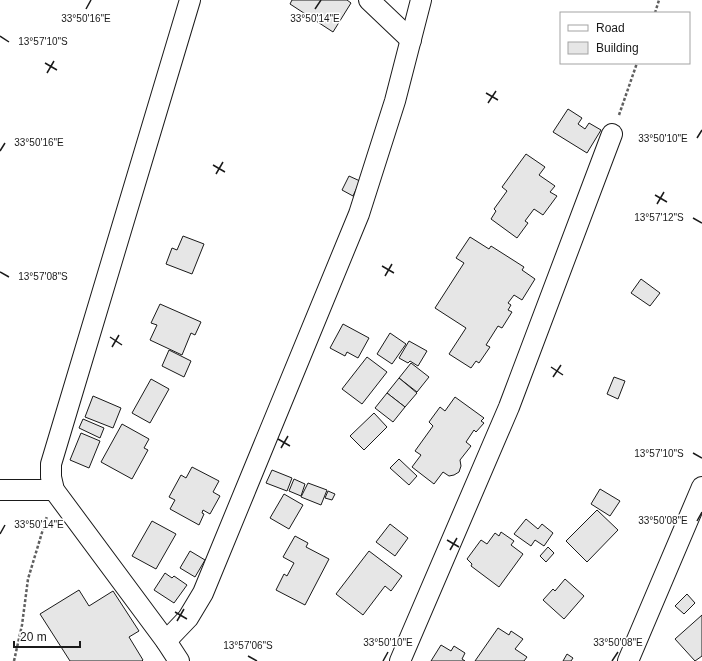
<svg xmlns="http://www.w3.org/2000/svg" width="702" height="661" font-family="Arial,sans-serif">
	<rect width="100%" height="100%" fill="#fff"/>
	<g fill="#e6e6e6" stroke="#1a1a1a">
		<path d="M292,0H347L351,3L333,32L290,4Z"/>
		<path d="M568,109L582,118L578,124L585,129L589,123L601,130L587,153L553,132Z"/>
		<path d="M526,154L545,167L539,175L555,186L550,192L557,196L543,215L534,209L525,221L528,223L517,238L491,219L496,211L494,209L507,191L502,187Z"/>
		<path d="M349,176L360,181L353,196L342,190Z"/>
		<path d="M183,236L204,244L192,274L166,264L172,248L177,250Z"/>
		<path d="M470,237L489,249L491,246L524,267L522,270L535,279L522,300L514,295L508,303L511,305L508,310L512,312L502,328L498,326L486,345L490,347L479,363L476,361L471,368L449,354L466,328L435,308L464,263L456,258Z"/>
		<path d="M641,279L660,293L650,306L631,293Z"/>
		<path d="M160,304L201,322L195,335L191,333L182,355L150,340L157,325L151,323Z"/>
		<path d="M343,324L369,338L358,358L347,352L345,356L330,348Z"/>
		<path d="M390,333L406,344L392,364L377,354Z"/>
		<path d="M409,341L427,351L418,366L410,361L408,363L399,358Z"/>
		<path d="M169,350L191,361L184,377L162,366Z"/>
		<path d="M367,357L387,372L362,404L342,389Z"/>
		<path d="M411,363L429,377L417,392L399,378Z"/>
		<path d="M614,377L625,381L618,399L607,394Z"/>
		<path d="M399,378L417,393L405,407L387,393Z"/>
		<path d="M151,379L169,389L150,423L132,413Z"/>
		<path d="M387,393L405,407L393,422L375,408Z"/>
		<path d="M93,396L121,408L113,428L85,417Z"/>
		<path d="M455,397L484,418L481,421L484,423L476,432L474,430L466,442L471,446L460,460L461,466L459,472L454,475L449,476L443,472L434,484L412,467L421,455L415,451L433,426L429,422L440,407L445,411Z"/>
		<path d="M374,413L387,427L364,450L350,436Z"/>
		<path d="M83,419L104,428L100,438L79,428Z"/>
		<path d="M122,424L149,439L144,448L148,450L132,479L101,462Z"/>
		<path d="M81,433L100,441L89,468L70,460Z"/>
		<path d="M399,459L417,476L409,485L390,468Z"/>
		<path d="M192,467L219,481L213,492L220,496L210,514L203,510L202,513L204,514L199,525L170,509L175,500L169,497L181,475L186,478Z"/>
		<path d="M272,470L292,478L287,491L266,483Z"/>
		<path d="M294,479L305,484L301,496L289,491Z"/>
		<path d="M308,483L327,490L321,505L301,497Z"/>
		<path d="M600,489L620,501L610,516L591,504Z"/>
		<path d="M328,491L335,494L332,500L325,498Z"/>
		<path d="M284,494L303,505L289,529L270,518Z"/>
		<path d="M597,510L618,530L587,562L566,541Z"/>
		<path d="M526,519L538,529L542,524L553,533L544,546L535,540L531,546L514,534Z"/>
		<path d="M152,521L176,534L156,569L132,556Z"/>
		<path d="M390,524L408,538L395,556L376,542Z"/>
		<path d="M501,532L514,541L511,545L523,554L499,587L471,566L472,564L467,559L481,540L487,544L495,533L499,536Z"/>
		<path d="M295,536L308,543L306,547L329,559L305,605L276,590L284,574L287,576L294,563L283,557Z"/>
		<path d="M548,547L554,553L546,562L540,556Z"/>
		<path d="M190,551L205,560L195,577L180,568Z"/>
		<path d="M369,551L402,576L391,591L385,586L363,615L336,594Z"/>
		<path d="M165,573L172,578L174,576L187,585L174,603L154,590Z"/>
		<path d="M565,579L584,596L564,619L543,600L553,589L555,591Z"/>
		<path d="M79,590L89,606L113,591L139,631L129,637L143,660L142,661H70L40,614Z"/>
		<path d="M687,594L695,603L684,614L675,606Z"/>
		<path d="M702,615V656L695,661L675,639Z"/>
		<path d="M498,628L509,635L511,631L523,639L515,649L527,657L524,661H475Z"/>
		<path d="M441,645L451,651L454,646L465,653L462,659L465,661H431Z"/>
		<path d="M567,654L573,658L571,661H563Z"/>
	</g>
	<g fill="none" stroke-linecap="round" stroke-linejoin="round">
		<g stroke="#1a1a1a" stroke-width="22">
			<g id="street">
				<path d="M369,0L411,40"/>
				<path d="M0,490H54"/>
				<path d="M166,641L188,618L203,593L359,214L395,101L421,0"/>
				<path d="M179,661L166,641L54,490L51,477V464L190,0"/>
				<path d="M400,661L509,407L612,134"/>
				<path d="M628,661L702,487"/>
			</g>
		</g>
		<g stroke="#5f5f5f" stroke-width="2.5" stroke-dasharray="3 2" stroke-linecap="butt">
			<path d="M655,13L659,0"/>
			<path d="M619,115L637,63"/>
			<path d="M14,661L22,625L28,579L47,516"/>
		</g>
		<use href="#street" stroke="#fff" stroke-width="20"/>
	</g>
	<path fill="none" stroke="#1a1a1a" stroke-width="1.5" d="M86,9L91,0M315,9L321,0M0,36L9,42M45,63L57,70M47,73L54,61M486,93L498,100M488,103L496,91M697,138L702,130M0,151L5,143M213,165L225,172M216,174L223,162M655,195L667,202M657,204L664,192M693,218L702,223M382,266L394,273M0,272L9,277M385,276L392,264M110,337L122,345M112,347L119,335M551,367L563,375M553,377L561,365M278,439L290,446M281,448L288,436M693,453L702,458M697,521L702,512M0,534L5,525M447,540L459,547M450,550L457,538M175,612L187,619M177,621L184,609M248,656L257,661M383,661L388,652M612,661L618,652"/>
	<g font-size="10" text-anchor="middle" fill="#1a1a1a" stroke="#fff" stroke-width="3" stroke-linejoin="round" paint-order="stroke">
		<text x="86" y="22">33°50'16"E</text>
		<text x="315" y="22">33°50'14"E</text>
		<text x="43" y="45">13°57'10"S</text>
		<text x="663" y="142">33°50'10"E</text>
		<text x="39" y="146">33°50'16"E</text>
		<text x="659" y="221">13°57'12"S</text>
		<text x="43" y="280">13°57'08"S</text>
		<text x="659" y="457">13°57'10"S</text>
		<text x="663" y="524">33°50'08"E</text>
		<text x="39" y="528">33°50'14"E</text>
		<text x="388" y="646">33°50'10"E</text>
		<text x="618" y="646">33°50'08"E</text>
		<text x="248" y="649">13°57'06"S</text>
	</g>
	<rect x="560" y="12" width="130" height="52" fill="#ffffff" stroke="#a3a3a3"/>
	<rect x="568" y="25" width="20" height="6" fill="#ffffff" stroke="#a3a3a3"/>
	<text x="596" y="32" font-size="12" fill="#1a1a1a">Road</text>
	<rect x="568" y="42" width="20" height="12" fill="#e6e6e6" stroke="#a3a3a3"/>
	<text x="596" y="52" font-size="12" fill="#1a1a1a">Building</text>
	<path d="M14 641v6h66v-6" fill="none" stroke="#1a1a1a" stroke-width="2"/>
	<text x="20" y="641" font-size="12" fill="#1a1a1a" stroke="#ffffff" stroke-width="3" paint-order="stroke">20 m</text>
</svg>
